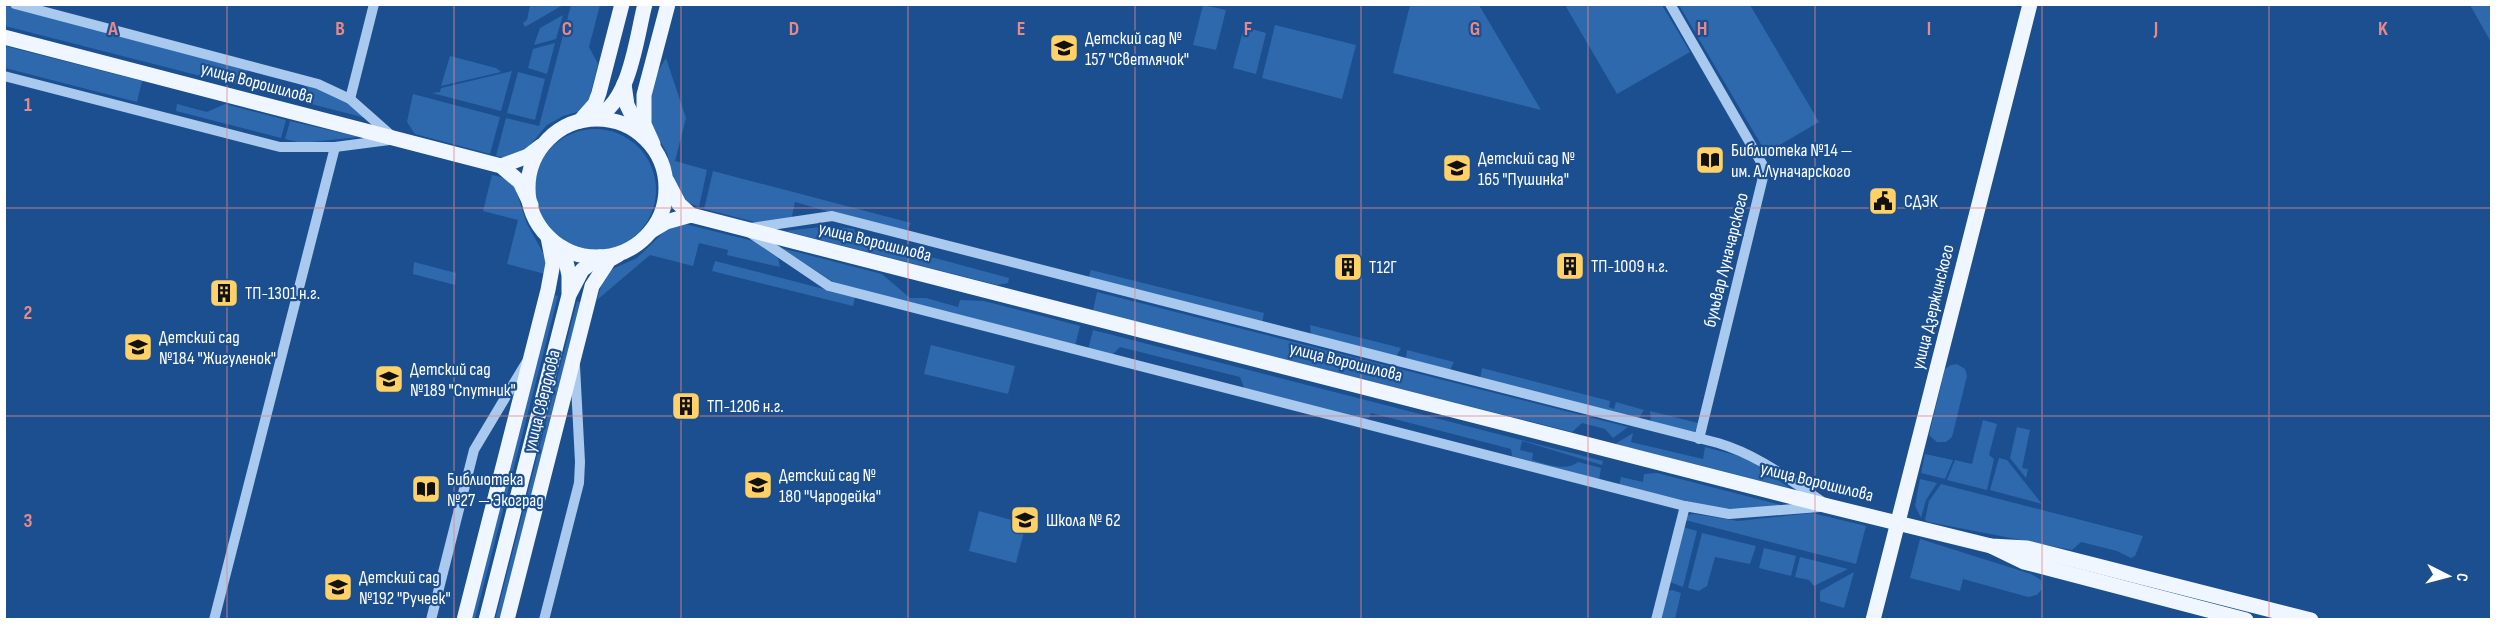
<svg xmlns="http://www.w3.org/2000/svg" width="2496" height="624" font-family="'Sofia Sans Condensed',sans-serif">
	<rect width="100%" height="100%" fill="#1b4f8f"/>
	<g fill="#2e69ad">
		<path d="M4,5L248,67L244,84H232L5,26Z"/>
		<path d="M530,5L563,4V5L525,27L523,23L527,20Z"/>
		<path d="M571,5H600L589,47L598,64L589,100L581,111L563,116L547,125L520,157L510,159L496,156L506,118L539,126Z"/>
		<path d="M1203,5L1226,10L1216,50L1193,45Z"/>
		<path d="M1410,5H1479L1541,110L1393,73Z"/>
		<path d="M1565,5H1662L1690,52L1617,94Z"/>
		<path d="M1679,5H1750L1819,122L1766,153Z"/>
		<path d="M2470,5H2491V42Z"/>
		<path d="M563,15L556,39L534,45L540,28Z"/>
		<path d="M1275,25L1356,45L1342,99L1262,78Z"/>
		<path d="M1244,27L1266,33L1256,74L1233,68Z"/>
		<path d="M555,43L547,74L528,68L533,49Z"/>
		<path d="M5,46L142,81L137,102L5,68Z"/>
		<path d="M450,56L496,68L501,72L441,86Z"/>
		<path d="M666,58L686,118L675,161L707,170L699,207L686,202L676,189L667,153L649,121L652,81Z"/>
		<path d="M512,71L501,111L432,93L440,92L441,88Z"/>
		<path d="M518,72L545,79L535,120L507,113Z"/>
		<path d="M304,83L339,97L369,119L304,102L305,97L297,95L299,90H303Z"/>
		<path d="M413,94L500,117L490,154L415,134L407,122Z"/>
		<path d="M177,104L207,112L225,104L286,120L281,138L176,111Z"/>
		<path d="M290,121L359,137L302,143L285,139Z"/>
		<circle cx="595" cy="190" r="61"/>
		<path d="M713,171L911,223L906,232H900L795,202L791,221L755,222L704,209Z"/>
		<path d="M492,175L505,178L515,187L527,224L547,260L545,274L507,264L518,220L483,211Z"/>
		<path d="M681,223L753,241L778,258L780,267L727,255L728,250L699,243L693,266L650,255L597,300L603,279L610,270L637,258L669,227Z"/>
		<path d="M829,226L854,229L857,237L1009,278L1008,283L997,285L785,231Z"/>
		<path d="M781,248L882,274L910,298H926L958,307L960,300L984,301L1080,326L1075,346L835,283Z"/>
		<path d="M715,261L855,297L853,306L712,271Z"/>
		<path d="M414,262L456,273L455,285L413,274Z"/>
		<path d="M1091,270L1264,313L1262,323L1088,279Z"/>
		<path d="M1097,292L1628,427L1613,438L1605,429L1582,423L1572,432L1093,311Z"/>
		<path d="M554,295L558,296L475,619L470,620Z"/>
		<path d="M577,301L581,303L500,619L495,620Z"/>
		<path d="M1310,325L1401,348L1396,357L1311,335Z"/>
		<path d="M1093,330L1603,461L1602,465L1522,441L1520,450L1533,453L1532,460C1547,464 1565,472 1578,462L1601,468L1599,480L1512,456L1511,449L1371,413L1369,418L1364,419L1245,390L1240,377L1120,347L1111,356L1088,350Z"/>
		<path d="M931,345L1015,366L1008,394L924,374Z"/>
		<path d="M1407,350L1454,362L1450,370L1406,358Z"/>
		<path d="M1957,364L1965,369L1967,376L1952,437L1946,442H1937L1929,435L1945,369L1951,365Z"/>
		<path d="M1482,368L1610,401L1609,407L1614,409L1616,402L1644,410L1639,418L1480,379Z"/>
		<path d="M1650,411L1698,423L1695,432L1651,422Z"/>
		<path d="M1983,420L1997,424L1989,455L1994,459L1987,490L1947,480L1955,460L1972,464Z"/>
		<path d="M2017,427L2030,430L2022,468L2028,469L2026,478L2010,458Z"/>
		<path d="M1633,433L1631,442L1703,459L1705,447L1746,458L1790,488L1615,444Z"/>
		<path d="M1925,454L1953,460L1945,479L1921,473Z"/>
		<path d="M1999,458L2007,460L2042,504L1990,490Z"/>
		<path d="M1657,473L1785,506L1720,509L1619,485L1621,477L1643,482L1644,474Z"/>
		<path d="M1920,479L1937,483L1926,500L1921,518L1915,506Z"/>
		<path d="M1941,484L2143,536L2135,556L2131,558L2117,551L2081,542L2072,550L1928,522L1925,520L1929,501Z"/>
		<path d="M979,511L1026,524L1016,563L969,551Z"/>
		<path d="M1812,513L1866,526L1856,564L1685,520L1688,515L1694,514L1738,521Z"/>
		<path d="M1682,527L1697,531L1683,587L1670,582Z"/>
		<path d="M1702,533L1756,546L1750,564L1715,557L1707,586L1699,591L1688,588Z"/>
		<path d="M1920,539L2031,574L2041,580L2042,589L2037,595L2028,597L1963,579L1960,591L1910,578Z"/>
		<path d="M1764,548L1796,556L1791,576L1759,568Z"/>
		<path d="M1800,557L1848,569L1814,586L1809,580L1795,577Z"/>
		<path d="M1854,572L1844,608L1820,601V591Z"/>
		<path d="M1672,590L1681,593L1675,619L1659,620L1668,591Z"/>
	</g>
	<g fill="none" stroke-linecap="round" stroke-linejoin="round">
		<g stroke="#a9c9ee" stroke-width="10">
			<path d="M15,4L318,84L350,99L393,137"/>
			<path d="M1670,4L1765,169L1699,439"/>
			<path d="M4,76L280,147H335L389,140"/>
			<path d="M350,99L374,4"/>
			<path d="M751,228L832,216L1718,443C1758,455 1787,478 1821,501"/>
			<path d="M749,232L829,286L1685,506L1729,514L1819,507"/>
			<path d="M214,620L335,147"/>
			<path d="M431,620L474,450L526,363"/>
			<path d="M544,620L579,483L580,462L575,366"/>
			<path d="M1656,620L1685,506"/>
		</g>
		<g stroke="#f0f6ff" stroke-width="15">
			<path d="M4,37L501,166L520,182L531,205"/>
			<path d="M624,84L627,105L640,132"/>
			<path d="M592,118C630,108 636,38 645,4"/>
			<circle cx="597" cy="188" r="69"/>
			<path d="M580,121L595,104L599,93L622,4"/>
			<path d="M653,144L644,124V95L668,4"/>
			<path d="M501,166L528,156L541,146"/>
			<path d="M667,181L679,204L691,215"/>
			<path d="M651,231L666,222L691,215L1828,506L1991,546L2027,548L2311,620"/>
			<path d="M563,248L569,275V292"/>
			<path d="M1991,546L2024,562L2246,620"/>
			<path d="M464,620L548,290L553,263L548,237"/>
			<path d="M486,620L569,295L582,270L600,257"/>
			<path d="M507,620L592,286L609,260L618,255"/>
			<path d="M1873,620L2030,4"/>
		</g>
	</g>
	<path fill="none" stroke="#e88989" stroke-width="1.5" stroke-opacity="0.55" d="M227,4V620M454,4V620M681,4V620M908,4V620M1135,4V620M1361,4V620M1588,4V620M1815,4V620M2042,4V620M2269,4V620M4,208H2492M4,416H2492"/>
	<defs>
		<g id="school-square" transform="scale(1.5)"><rect x="-9" y="-9" width="18" height="18" rx="4" fill="#ffd166" stroke="#1b4f8f"/><path d="M0-5L7-2L0 1L-7-2ZM-4 1L0 2.5L4 1V4Q0 6-4 4Z" fill="#111"/></g>
		<g id="library-square" transform="scale(1.5)"><rect x="-9" y="-9" width="18" height="18" rx="4" fill="#ffd166" stroke="#1b4f8f"/><path d="M-6-4Q-3-5.5-.7-3.5V5Q-3 3-6 4ZM6-4Q3-5.5 .7-3.5V5Q3 3 6 4Z" fill="#111"/></g>
		<g id="civic-square" transform="scale(1.5)"><rect x="-9" y="-9" width="18" height="18" rx="4" fill="#ffd166" stroke="#1b4f8f"/><path d="M-.6-6.5H3V-4.5H.6V-3L4-1V1h2V6H-6V1h2V-1L-.6-3ZM-1.2 2.5V6h2.4V2.5Z" fill="#111"/></g>
		<g id="building-square" transform="scale(1.5)"><rect x="-9" y="-9" width="18" height="18" rx="4" fill="#ffd166" stroke="#1b4f8f"/><path d="M-4-6H4V6H1V3H-1V6H-4ZM-2.5-4.3h1.7v1.8h-1.7ZM.8-4.3h1.7v1.8H.8ZM-2.5-1h1.7V.8h-1.7ZM.8-1h1.7V.8H.8Z" fill="#111"/></g>
	</defs>
	<g fill-rule="evenodd">
		<use href="#school-square" x="1064" y="48"/>
		<use href="#library-square" x="1710" y="160"/>
		<use href="#school-square" x="1457" y="168"/>
		<use href="#civic-square" x="1883" y="201"/>
		<use href="#building-square" x="1570" y="266"/>
		<use href="#building-square" x="1348" y="267"/>
		<use href="#building-square" x="224" y="293"/>
		<use href="#school-square" x="138" y="347"/>
		<use href="#school-square" x="389" y="379"/>
		<use href="#building-square" x="686" y="406"/>
		<use href="#school-square" x="758" y="485"/>
		<use href="#library-square" x="426" y="489"/>
		<use href="#school-square" x="1025" y="520"/>
		<use href="#school-square" x="338" y="587"/>
	</g>
	<g text-anchor="middle" dominant-baseline="central" stroke-width="4.5" stroke-linejoin="round" paint-order="stroke">
		<g font-size="18" fill="#fff" stroke="#1b4f8f" text-anchor="start">
			<text x="1085" y="38">Детский сад №<tspan x="1085" dy="21">157 "Светлячок"</tspan></text>
			<text x="1731" y="150">Библиотека №14 —<tspan x="1731" dy="21">им. А.Луначарского</tspan></text>
			<text x="1478" y="158">Детский сад №<tspan x="1478" dy="21">165 "Пушинка"</tspan></text>
			<text x="1904" y="201">СДЭК</text>
			<text x="1591" y="266">ТП-1009 н.г.</text>
			<text x="1369" y="267">T12Г</text>
			<text x="245" y="293">ТП-1301 н.г.</text>
			<text x="159" y="337">Детский сад<tspan x="159" dy="21">№184 "Жигуленок"</tspan></text>
			<text x="410" y="369">Детский сад<tspan x="410" dy="21">№189 "Спутник"</tspan></text>
			<text x="707" y="406">ТП-1206 н.г.</text>
			<text x="779" y="475">Детский сад №<tspan x="779" dy="21">180 "Чародейка"</tspan></text>
			<text x="447" y="479">Библиотека<tspan x="447" dy="21">№27 — Экоград</tspan></text>
			<text x="1046" y="520">Школа № 62</text>
			<text x="359" y="577">Детский сад<tspan x="359" dy="21">№192 "Ручеек"</tspan></text>
		</g>
		<g font-size="18" fill="#fff" stroke="#1b4f8f">
			<text transform="translate(257 83) rotate(15)">улица Ворошилова</text>
			<text transform="translate(875 242) rotate(14)">улица Ворошилова</text>
			<text transform="translate(1726 260) rotate(-76)">бульвар Луначарского</text>
			<text transform="translate(1933 307) rotate(-76)">улица Дзержинского</text>
			<text transform="translate(1346 362) rotate(14)">улица Ворошилова</text>
			<text transform="translate(542 401) rotate(-76)">улица Свердлова</text>
			<text transform="translate(1817 482) rotate(14)">улица Ворошилова</text>
		</g>
	</g>
	<g font-size="20" text-anchor="middle" font-weight="bold" fill="#e88989" stroke="#1b4f8f" stroke-width="4.5" stroke-linejoin="round" paint-order="stroke">
		<text x="113" y="35">A</text>
		<text x="340" y="35">B</text>
		<text x="567" y="35">C</text>
		<text x="794" y="35">D</text>
		<text x="1021" y="35">E</text>
		<text x="1248" y="35">F</text>
		<text x="1475" y="35">G</text>
		<text x="1702" y="35">H</text>
		<text x="1929" y="35">I</text>
		<text x="2156" y="35">J</text>
		<text x="2383" y="35">K</text>
		<text x="28" y="111">1</text>
		<text x="28" y="319">2</text>
		<text x="28" y="527">3</text>
	</g>
	<rect width="2496" height="624" fill="none" stroke="#ffffff" stroke-width="12"/>
	<g transform="translate(2448 576) rotate(96)" stroke="#1b4f8f" stroke-width="4.5" paint-order="stroke">
	<path d="M0-4.5L10 22L0 15L-10 22Z" fill="#ffffff"/>
	<text y="-9" font-size="16" font-weight="bold" text-anchor="middle" fill="#ffffff">С</text>
	</g>
</svg>
